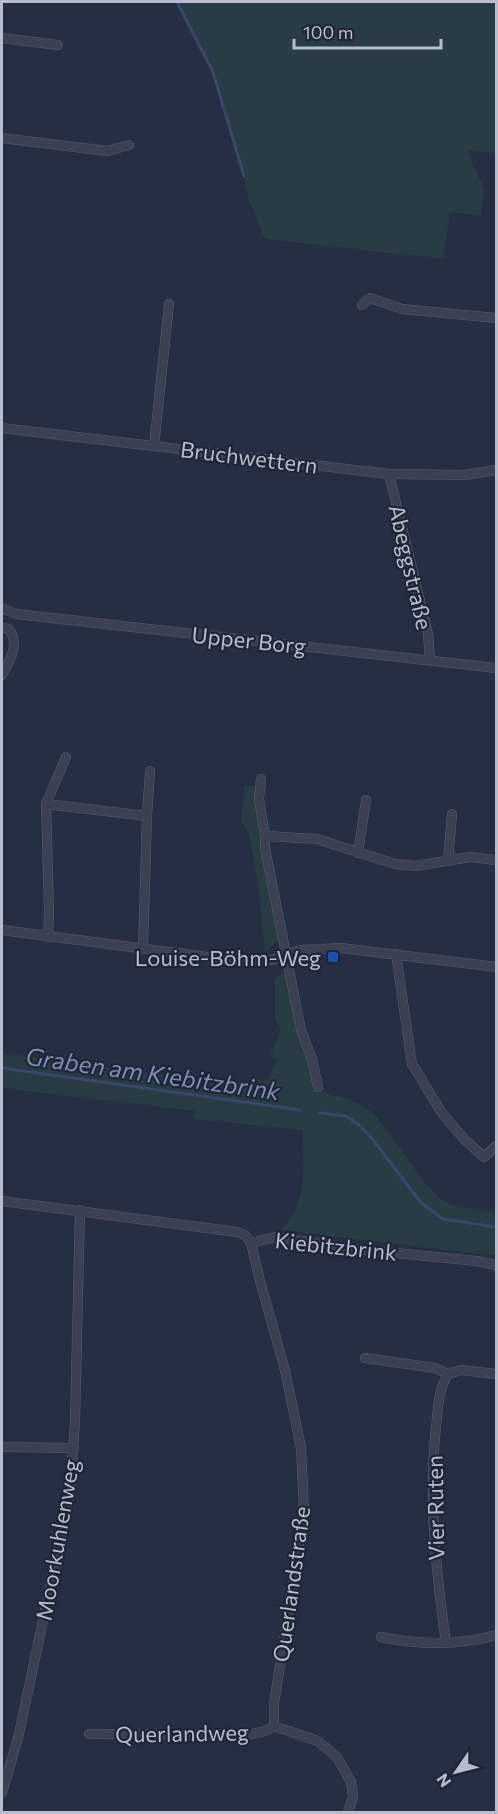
<svg xmlns="http://www.w3.org/2000/svg" width="498" height="1814" font-family="Commissioner,sans-serif">
	<rect width="100%" height="100%" fill="#262e43"/>
	<g fill="#283c44">
		<path d="M179,2H496V154L469,150V154L484,189L481,216L450,212L443,259L265,239L248,197L239,159L214,74Z"/>
		<path d="M245,785L258,787L280,938L265,952L258,882L249,835L241,820Z"/>
		<path d="M287,971L316,1091L345,1098L362,1105L375,1115L426,1184L440,1199L453,1205L496,1213V1256L281,1230C308,1204 304,1164 302,1130L195,1119V1111L2,1088V1053L221,1083L268,1080L277,1060L270,1057L280,1031L275,1018V978Z"/>
	</g>
	<g fill="none" stroke-linecap="round" stroke-linejoin="round">
		<g stroke="#3a466a" stroke-width="3">
			<path d="M177,2L213,72L244,176"/>
			<path d="M2,1068L300,1110"/>
			<path d="M320,1113L346,1116L359,1125L370,1136L422,1204L443,1219L496,1227"/>
		</g>
		<g stroke="#565c6d" stroke-width="10">
			<g id="minor">
				<path d="M2,38L58,45"/>
				<path d="M2,138L107,151L129,145"/>
				<path d="M362,305L370,298L402,309L496,318"/>
				<path d="M2,428L389,474L465,475L496,470"/>
				<path d="M154,446L169,304"/>
				<path d="M389,474L428,634L430,660"/>
				<path d="M2,608L16,614L496,668"/>
				<path d="M2,628L9,629C20,645 10,660 2,675"/>
				<path d="M261,779L259,799L265,836"/>
				<path d="M46,804L66,757"/>
				<path d="M147,816L150,771"/>
				<path d="M358,853L366,800"/>
				<path d="M448,861L452,814"/>
				<path d="M2,930L215,958L253,961L272,960L301,950L341,948L496,967"/>
				<path d="M48,937L49,911L46,804L147,816L143,949"/>
				<path d="M396,954L412,1064L442,1113L465,1140L484,1157L496,1146"/>
				<path d="M318,1087L312,1059L301,1030L265,848V836L317,839L395,864L415,866L470,857L496,860"/>
				<path d="M2,1201L237,1232L245,1235L251,1243L260,1281L285,1370L301,1448L304,1511L274,1704V1726"/>
				<path d="M251,1243L275,1237L355,1249L477,1261L496,1265"/>
				<path d="M365,1358L435,1368L448,1374L461,1370L496,1374"/>
				<path d="M2,1447L74,1448"/>
				<path d="M381,1637C420,1645 458,1646 496,1635"/>
				<path d="M446,1643C436,1571 428,1500 436,1427C438,1408 438,1391 448,1374"/>
				<path d="M274,1726L318,1741L337,1757L351,1782L353,1797L348,1812"/>
				<path d="M89,1734L248,1735L265,1731L274,1726"/>
				<path d="M2,1793L19,1734L70,1492L75,1421L80,1210"/>
			</g>
		</g>
		<use href="#minor" stroke="#3b4153" stroke-width="9"/>
	</g>
	<rect fill="#1a4fb4" stroke="#1f2638" stroke-width="2" x="327" y="951" width="12" height="12" rx="3"/>
	<g text-anchor="middle" dominant-baseline="central" stroke-width="4.5" stroke-linejoin="round" paint-order="stroke">
		<g font-size="22" fill="#b8bdcd" stroke="#1f2638">
			<text transform="translate(249 457) rotate(7)">Bruchwettern</text>
			<text transform="translate(411 567) rotate(77)">Abeggstraße</text>
			<text transform="translate(249 640) rotate(6)">Upper Borg</text>
			<text transform="translate(336 1246) rotate(6)">Kiebitzbrink</text>
			<text transform="translate(435 1508) rotate(-91)">Vier Ruten</text>
			<text transform="translate(57 1540) rotate(-80)">Moorkuhlenweg</text>
			<text transform="translate(291 1584) rotate(-82)">Querlandstraße</text>
			<text transform="translate(182 1733) rotate(-1)">Querlandweg</text>
		</g>
		<g font-size="22" fill="#b8bdcd" stroke="#1f2638" text-anchor="end">
			<text x="321" y="957">Louise-Böhm-Weg</text>
		</g>
		<g font-size="24" font-style="italic" fill="#7f8db4" stroke="#1f2638">
			<text transform="translate(153 1073) rotate(8)">Graben am Kiebitzbrink</text>
		</g>
	</g>
	<rect width="498" height="1814" fill="none" stroke="#b8bdcd" stroke-width="6"/>
	<g transform="translate(456 1772) rotate(235)" stroke="#1f2638" stroke-width="4.5" paint-order="stroke">
	<path d="M0-4.5L10 22L0 15L-10 22Z" fill="#b8bdcd"/>
	<text y="-9" font-size="16" font-weight="bold" text-anchor="middle" fill="#b8bdcd">N</text>
	</g>
	<path d="M294 39v9h147v-9" fill="none" stroke="#b8bdcd" stroke-width="3"/>
	<text x="303" y="39" font-size="18" fill="#b8bdcd" stroke="#1f2638" stroke-width="4.5" paint-order="stroke">100 m</text>
</svg>
